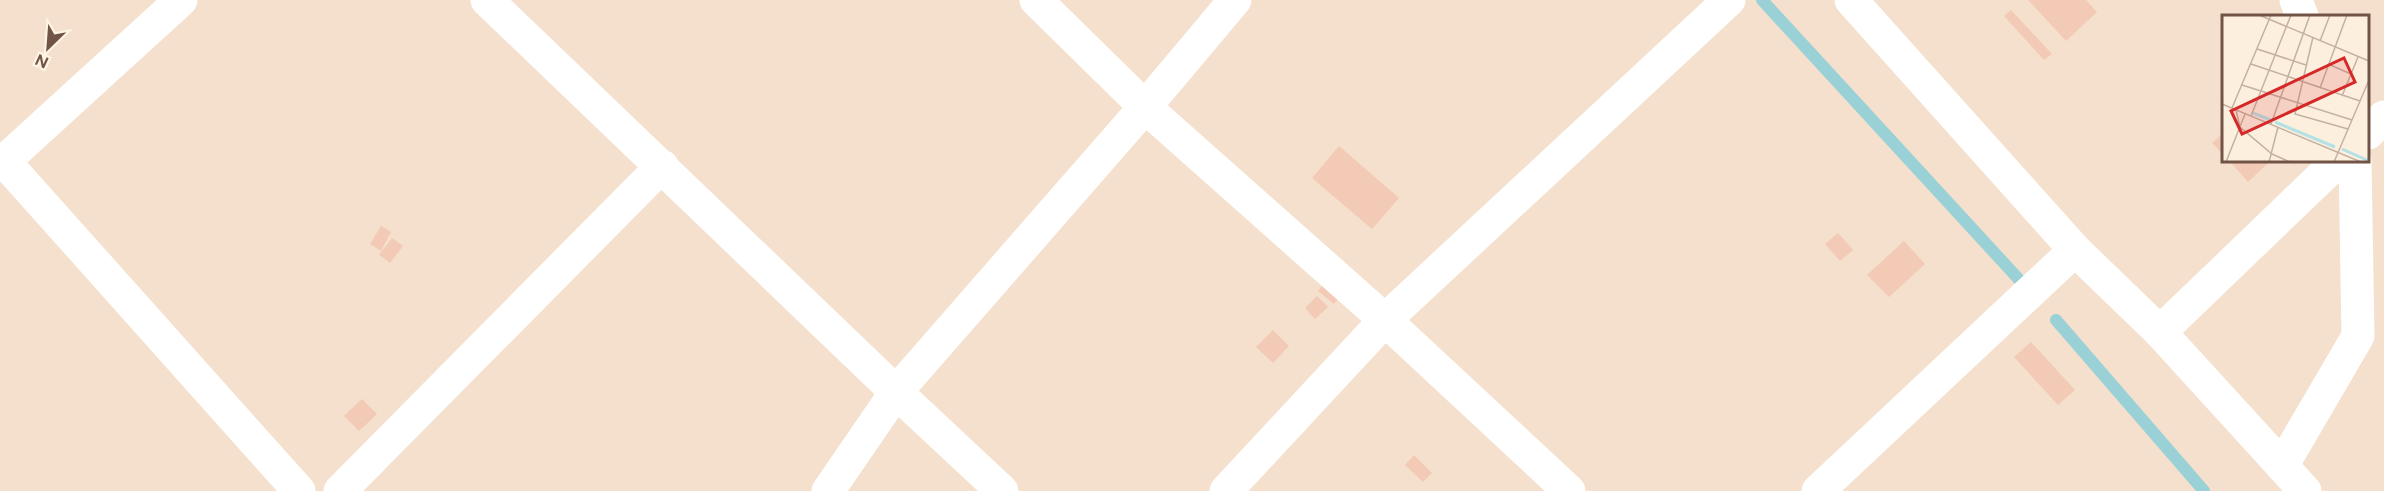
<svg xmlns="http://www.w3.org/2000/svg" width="2384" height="491" font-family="Figtree,sans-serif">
	<rect width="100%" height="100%" fill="#fcefde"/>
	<path fill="#f4e0cc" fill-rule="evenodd" d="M0,0H2384V491H0ZM2224,16H2368V160H2224Z"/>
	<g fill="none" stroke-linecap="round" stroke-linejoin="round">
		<g stroke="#99d1d7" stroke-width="12">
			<path d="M1762,0L2025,286"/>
			<path d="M2056,320L2204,491"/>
		</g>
	</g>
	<g fill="#f2cab5">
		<path d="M2028,0H2086L2097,12L2066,41Z"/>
		<path d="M2011,10L2052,54L2044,60L2004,16Z"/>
		<path d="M2224,133V155L2212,143Z"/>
		<path d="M1339,146L1399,198L1372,229L1312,178Z"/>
		<path d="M2229,160H2271L2248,182Z"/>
		<path d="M381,226L391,232L381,251L370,244Z"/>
		<path d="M1838,233L1853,250L1840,261L1825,244Z"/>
		<path d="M392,238L403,246L390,263L379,255Z"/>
		<path d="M1904,241L1925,264L1889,297L1867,275Z"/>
		<path d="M1326,281L1341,294L1334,304L1318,291Z"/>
		<path d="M1317,296L1328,307L1315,319L1305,308Z"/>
		<path d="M1273,330L1289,346L1273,363L1256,347Z"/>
		<path d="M2031,342L2075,390L2058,405L2014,357Z"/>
		<path d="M362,399L377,414L359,431L344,416Z"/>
		<path d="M1414,455L1432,473L1423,482L1405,465Z"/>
	</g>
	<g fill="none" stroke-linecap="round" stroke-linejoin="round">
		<g stroke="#fff" stroke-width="33">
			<path d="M487,0L896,392L1002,491"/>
			<path d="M1036,0L1145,107L1385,320L1569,491"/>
			<path d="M2296,0L2302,16"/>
			<path d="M2368,133L2384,117"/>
			<path d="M4,161L299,491"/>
			<path d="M0,165L181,0"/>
			<path d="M2160,332L2339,160"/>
			<path d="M2282,466L2358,336L2355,160"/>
			<path d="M340,491L662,166"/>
			<path d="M828,491L896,392L1145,107L1235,0"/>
			<path d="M1226,491L1385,320L1729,0"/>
			<path d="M1818,491L2075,250"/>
		</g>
		<path stroke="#fff" stroke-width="33" d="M1851,0L2075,250L2160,332L2305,491"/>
	</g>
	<g transform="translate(2222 15)">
		<rect width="147" height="147" fill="#fcefde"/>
		<path fill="none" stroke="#b3e1e5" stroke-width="3" d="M31,98L49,105M53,107L113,132M120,134L147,146"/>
		<path fill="none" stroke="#c5b1a1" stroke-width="1.5" d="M37,0L147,46M91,22L73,99L126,114M98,26L108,0M35,34L84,50M29,49L138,86M106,49L129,59M20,70L130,105M98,73L125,0M120,81L136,42M0,89L139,147M10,93L49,0M14,95L18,112L50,139L68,147M29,101L69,0M49,109L88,0M4,147L23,99M47,147L56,112M112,147L147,65"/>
		<path fill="#d62828" fill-opacity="0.15" stroke="#d62828" stroke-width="3" d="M122,43L133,67L20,119L9,96Z"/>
		<rect width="147" height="147" fill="none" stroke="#725446" stroke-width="3"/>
	</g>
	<g transform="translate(48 48) rotate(205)" stroke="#fff3e4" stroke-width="4.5" paint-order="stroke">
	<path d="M0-4.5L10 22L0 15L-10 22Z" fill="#725446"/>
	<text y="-9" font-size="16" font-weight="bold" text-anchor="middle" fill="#725446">N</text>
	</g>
</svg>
